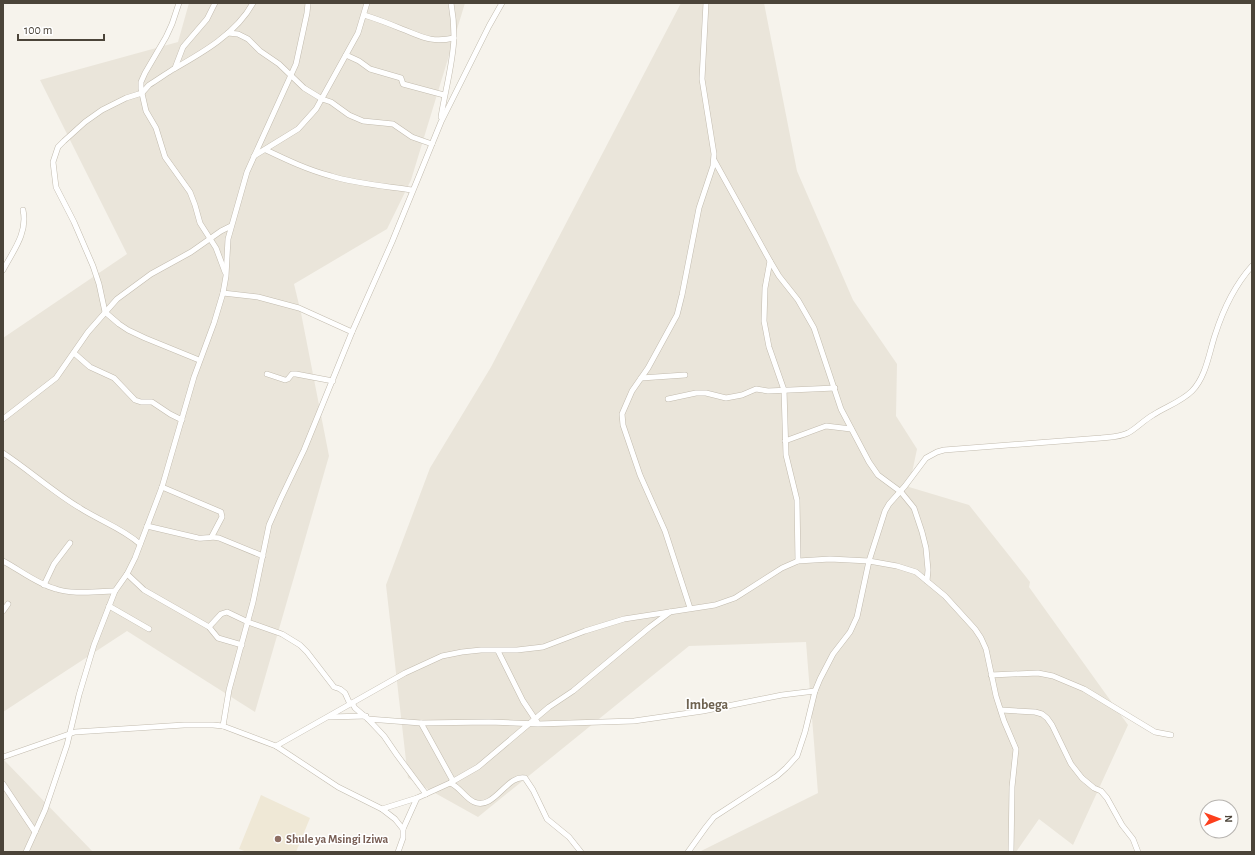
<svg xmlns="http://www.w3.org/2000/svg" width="1255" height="855" font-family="'Alegreya Sans',sans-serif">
	<rect width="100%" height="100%" fill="#f6f3ec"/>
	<g fill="#eae5da">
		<path d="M189,3H465L411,180L387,229L294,284L301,313L329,456L255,712L127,631L3,712V338L127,254L40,80L178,42Z"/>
		<path d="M681,3H764L797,171L853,300L897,364L896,416L917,449L909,487L969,505L1030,582L1029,587L1128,725L1073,845L1039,819L1016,852H699L818,793L806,642L689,646L478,817L408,778L386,585L430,468L491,367Z"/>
		<path d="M3,759L93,852H3Z"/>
	</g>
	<path fill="#efe8d6" d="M261,795L310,818L296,852H247L239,849Z"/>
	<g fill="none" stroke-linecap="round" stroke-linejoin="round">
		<g stroke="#c2bbae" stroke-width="6">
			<g id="street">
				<path d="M179,3L172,24L166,37L145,73L141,82V89L146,111L156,128L165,157L190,192L195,205L200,223L216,248L225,272"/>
				<path d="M364,15C377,19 390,24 402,29C423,37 431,43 454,38"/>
				<path d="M228,33L238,34L248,39L260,51L279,64L304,88L322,99L331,102L349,115L363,121L393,124L412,137L432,144"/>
				<path d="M346,55L359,61L370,69L401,78L403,84L444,95"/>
				<path d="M175,68L183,47L207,19L215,3"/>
				<path d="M441,117C445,91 453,64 454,37C454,26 453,14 451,3"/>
				<path d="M266,150C287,160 308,170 331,176C357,184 385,186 412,190"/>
				<path d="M254,156L298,129L316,109L358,33L367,3"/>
				<path d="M714,160L770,261L779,276L798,300L814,328L841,409L869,462L878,475L901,492L914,508L922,532L926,548L928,570L927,581"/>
				<path d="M770,261L765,288L764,321L769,347L784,390L786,455L797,500L798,561"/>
				<path d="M3,270C13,251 28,233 23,210"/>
				<path d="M223,293L258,297L299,308L352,332"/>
				<path d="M74,353L90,367L114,378L135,400L141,402H152L170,414L182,420"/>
				<path d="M199,360L145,338L128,330L119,324L105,312L99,284L93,266L74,222L56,187L53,162L58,147L64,141L85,122L102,110L126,98L142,93L149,85C157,80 164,75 172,70C202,53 236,34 253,3"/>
				<path d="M267,374L285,380L288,379L292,374H296L333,381"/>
				<path d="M641,378L685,375"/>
				<path d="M668,399L696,393H706L726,398L742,395L756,389L768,391L835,388"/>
				<path d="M3,419L56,378L88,332L117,299L151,274L191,252L221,231L231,226"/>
				<path d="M785,441L826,426L851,429"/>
				<path d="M3,453C29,470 53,492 80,508C100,521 122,528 140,544"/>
				<path d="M162,487L221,512L222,517L212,536"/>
				<path d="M147,526L198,538C205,539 211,536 219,538L263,556"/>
				<path d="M3,561C20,570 37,584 56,589C74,595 96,591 115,591"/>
				<path d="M127,574L144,590L209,627L218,638L242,645"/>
				<path d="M44,585L54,564L70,543"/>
				<path d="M109,606L149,629"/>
				<path d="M690,608L665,531L640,475L623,425L622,414L632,391L648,368L677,315L682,295L699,208L713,166L714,154L702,79L706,3"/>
				<path d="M3,611L8,604"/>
				<path d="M209,627L221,614L227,612L248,622L282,634L300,645L307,652L334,687L340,689L345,693L350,704"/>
				<path d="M498,651L523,701L537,722"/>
				<path d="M991,675L1038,673L1053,676L1084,689L1155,732L1171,735"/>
				<path d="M352,703L355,708L368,719L384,736L397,755L426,794"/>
				<path d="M1001,710L1035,712L1042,714L1047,718L1052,725L1071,764L1082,778L1094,788L1101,791L1107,798L1122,825L1133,839L1138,852"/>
				<path d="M329,717L366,716"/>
				<path d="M368,719L421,723L453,781"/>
				<path d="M421,723L489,722L538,724L634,721L703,711L782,695L815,691"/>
				<path d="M223,726L229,690L253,602L269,525L281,498L304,450L352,332L392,242L441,122L489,26L502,3"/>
				<path d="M276,746L405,673L442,656L462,652L481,650H517L543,647L585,631L624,619L715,605L735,598L782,568L798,561L830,559L869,561L897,566L916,572L945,596L975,629L981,638L986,649L996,696L1004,721L1016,749L1012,787L1011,852"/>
				<path d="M3,757L75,732L184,725H213L223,726L276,746L338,787L382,809L395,819L403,829V838L398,852"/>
				<path d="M450,783C460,787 465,798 474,802C494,811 507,774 525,778L533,790L547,819L569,837L581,852"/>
				<path d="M3,784L35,832"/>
				<path d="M382,809L417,798L450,783L478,767L549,707L573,691L650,627L670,612"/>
				<path d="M403,829L417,798"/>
				<path d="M26,852L45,810L67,745L79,695L94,645L115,591L127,574L135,558L162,487L194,377L214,323L223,293L226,276L228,239L247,172L296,64L307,13L308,3"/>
				<path d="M688,852L706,827L714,817L777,776L786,768L797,756L805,732L815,691L820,679L833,654L850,632L857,617L869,561L885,511L889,504L905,486L926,458L937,452L944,450L1101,438C1110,437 1120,437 1128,433C1137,428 1144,420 1153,415C1165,407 1181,402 1192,391C1206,377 1209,353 1215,335C1223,310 1234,286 1252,266"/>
			</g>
		</g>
		<use href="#street" stroke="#fff" stroke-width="5"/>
	</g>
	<circle fill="#8d6e63" stroke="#fff" stroke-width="1.5" cx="278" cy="839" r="4"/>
	<g text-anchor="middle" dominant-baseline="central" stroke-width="3" stroke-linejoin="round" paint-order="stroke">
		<g font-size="12" font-weight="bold" fill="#785e54" stroke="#fff" text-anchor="start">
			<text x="286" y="839">Shule ya Msingi Iziwa</text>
		</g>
		<g font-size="14" font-weight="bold" fill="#6e6250" stroke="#fff">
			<text x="707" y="705">Imbega</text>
		</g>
	</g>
	<rect width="1255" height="855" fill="none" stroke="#4b4439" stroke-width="8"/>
	<g transform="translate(1219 819) rotate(89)"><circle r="19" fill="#ffffff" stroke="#b7b4b0"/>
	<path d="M0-3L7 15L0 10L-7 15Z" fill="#fc3f1d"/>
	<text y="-6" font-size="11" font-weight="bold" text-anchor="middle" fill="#4b4439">N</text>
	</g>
	<path d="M18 34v6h86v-6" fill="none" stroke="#4b4439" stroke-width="2"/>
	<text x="24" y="34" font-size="12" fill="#4b4439" stroke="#ffffff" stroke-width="3" paint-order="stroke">100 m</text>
</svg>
